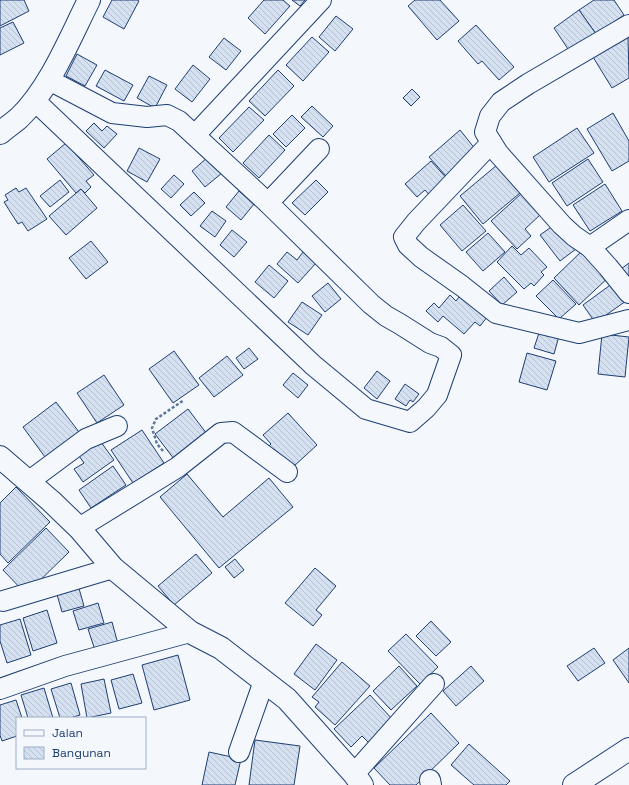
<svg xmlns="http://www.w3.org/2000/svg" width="629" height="785" font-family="'Space Grotesk',sans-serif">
	<defs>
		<pattern id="building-back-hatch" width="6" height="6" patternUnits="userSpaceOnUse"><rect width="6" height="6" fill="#d5e0f0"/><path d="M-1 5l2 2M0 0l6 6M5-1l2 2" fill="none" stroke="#b6c1d1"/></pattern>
	</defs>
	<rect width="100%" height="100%" fill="#f4f7fb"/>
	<g fill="url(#building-back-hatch)" stroke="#1d3f73">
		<path d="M0,0H24L29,11L0,26Z"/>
		<path d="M112,0H137L139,1L124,29L103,17Z"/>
		<path d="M264,0H283L290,6L265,34L248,18Z"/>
		<path d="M292,0H305L300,6Z"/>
		<path d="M415,0H440L459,21L437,40L408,6Z"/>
		<path d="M594,0H614L624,15L596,34L579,10Z"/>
		<path d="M579,10L596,34L570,52L554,28Z"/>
		<path d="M336,16L353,29L335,51L319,37Z"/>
		<path d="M13,22L24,43L0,55V28Z"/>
		<path d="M476,25L514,67L499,80L482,61L478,64L458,41Z"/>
		<path d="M628,36L629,78L612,88L593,57Z"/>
		<path d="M312,37L329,52L303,81L286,65Z"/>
		<path d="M224,38L241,51L226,70L209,57Z"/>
		<path d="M77,54L97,65L85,86L66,76Z"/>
		<path d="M193,65L210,79L192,102L175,89Z"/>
		<path d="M105,70L133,85L124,101L96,86Z"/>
		<path d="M278,70L294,86L265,116L249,101Z"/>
		<path d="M149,76L167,85L155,108L137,98Z"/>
		<path d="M412,89L420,97L411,106L403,98Z"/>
		<path d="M312,106L333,126L323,137L301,117Z"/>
		<path d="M249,107L264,120L233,152L219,138Z"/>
		<path d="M613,113L629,141V161L612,171L587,129Z"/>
		<path d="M292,115L305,128L286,147L273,134Z"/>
		<path d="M94,123L102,131L107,126L117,134L104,148L86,131Z"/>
		<path d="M577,128L594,153L549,182L533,157Z"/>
		<path d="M460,130L476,150L446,176L429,157Z"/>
		<path d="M269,135L285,150L259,178L243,163Z"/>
		<path d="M66,143L94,175L86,181L91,187L85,193L81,189L76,193L47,159Z"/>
		<path d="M139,148L160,159L147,182L127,171Z"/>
		<path d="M208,157L222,173L205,187L192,171Z"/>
		<path d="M588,159L603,182L567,206L552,183Z"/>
		<path d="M431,161L450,182L432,198L425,190L417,197L405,184Z"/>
		<path d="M497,165L520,193L483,224L460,196Z"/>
		<path d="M174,175L184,184L171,198L161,189Z"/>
		<path d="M60,180L69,192L50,207L40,196Z"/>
		<path d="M316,180L328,192L305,215L292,203Z"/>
		<path d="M605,184L622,211L590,231L573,205Z"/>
		<path d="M16,188L19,192L26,188L47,219L28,231L22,222L18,224L4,202L8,200L5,195Z"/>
		<path d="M81,189L97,208L66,235L49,216Z"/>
		<path d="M239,191L254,204L241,220L226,207Z"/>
		<path d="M194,192L205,203L191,216L180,205Z"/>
		<path d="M522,193L541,214L525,229L531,236L517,249L491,221Z"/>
		<path d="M463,205L486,231L462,251L440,225Z"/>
		<path d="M212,211L226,221L215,237L200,226Z"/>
		<path d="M557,223L576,249L560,261L540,235Z"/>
		<path d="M232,230L247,242L234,257L220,245Z"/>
		<path d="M488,233L505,252L483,271L466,252Z"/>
		<path d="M91,241L108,262L86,279L69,258Z"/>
		<path d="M512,246L521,255L529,248L547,267L541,272L544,275L534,286L531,283L524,289L497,262Z"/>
		<path d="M585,248L611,275L579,305L554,278Z"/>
		<path d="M287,252L297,260L303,252L316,263L298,283L277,264Z"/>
		<path d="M629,263V282L621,269Z"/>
		<path d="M269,265L288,281L274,298L255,282Z"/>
		<path d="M504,277L517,292L502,305L489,291Z"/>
		<path d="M553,280L576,304L559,319L536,296Z"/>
		<path d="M328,283L341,299L325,312L312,296Z"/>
		<path d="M613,283L626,301L606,315L608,318L597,325L583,305Z"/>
		<path d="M462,293L488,316L480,326L475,322L464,334L443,316L438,322L426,311L434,303L439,308L450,295L456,301Z"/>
		<path d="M302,302L322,315L308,335L288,322Z"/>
		<path d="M540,330L559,336L554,354L534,348Z"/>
		<path d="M602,334L629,337L625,377L598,374Z"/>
		<path d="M249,348L258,359L244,369L236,358Z"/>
		<path d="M174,351L199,385L173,403L149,369Z"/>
		<path d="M527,353L556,361L547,390L519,382Z"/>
		<path d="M227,356L243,375L214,397L199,378Z"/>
		<path d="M377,371L390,381L377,399L364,388Z"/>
		<path d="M293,373L308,385L298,398L283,385Z"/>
		<path d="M104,375L124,405L97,423L77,393Z"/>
		<path d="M405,384L419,394L413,402L410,400L406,406L395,399Z"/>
		<path d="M56,402L79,432L45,457L23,427Z"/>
		<path d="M188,409L207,434L174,459L155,434Z"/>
		<path d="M288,413L317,445L293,467L266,449L271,444L263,435Z"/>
		<path d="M142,430L164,463L133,483L111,450Z"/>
		<path d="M98,438L114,460L83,482L74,469L84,463L77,453Z"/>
		<path d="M113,466L126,485L91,508L79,490Z"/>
		<path d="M187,474L223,517L269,478L293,507L219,568L160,497Z"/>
		<path d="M16,487L50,522L8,563L0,554V503Z"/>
		<path d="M46,528L69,552L26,594L3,570Z"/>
		<path d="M196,554L212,573L174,605L158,586Z"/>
		<path d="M235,559L244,570L234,578L225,567Z"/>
		<path d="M315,568L336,586L316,610L322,615L313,626L285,603Z"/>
		<path d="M78,585L84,606L62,612L56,591Z"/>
		<path d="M98,603L104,623L79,630L73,611Z"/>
		<path d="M47,610L57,643L33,651L23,618Z"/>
		<path d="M20,619L31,655L7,663L0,641V625Z"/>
		<path d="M431,621L451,642L436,656L416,636Z"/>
		<path d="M112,622L118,644L95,650L88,629Z"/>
		<path d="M406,634L438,667L420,684L388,651Z"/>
		<path d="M316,644L337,660L315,690L294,674Z"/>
		<path d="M594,648L605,663L578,681L567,666Z"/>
		<path d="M629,648V683L613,660Z"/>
		<path d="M178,655L190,700L154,710L142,665Z"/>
		<path d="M342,662L370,686L335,725L315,707L319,702L312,697Z"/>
		<path d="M399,666L417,686L391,710L373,691Z"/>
		<path d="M471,666L484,681L456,706L443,691Z"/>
		<path d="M133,674L142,703L119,709L111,680Z"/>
		<path d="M104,679L111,713L87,718L81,684Z"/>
		<path d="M71,683L80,715L70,718H60L51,689Z"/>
		<path d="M44,688L53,718H28L21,695Z"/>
		<path d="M370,695L393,720L369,743L362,736L351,747L334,729Z"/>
		<path d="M16,700L22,718H17V736L2,741L0,735V705Z"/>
		<path d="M431,713L459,743L416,785H390L374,768Z"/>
		<path d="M255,740L300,746L294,785H249Z"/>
		<path d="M469,744L510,781L506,785H474L451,765Z"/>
		<path d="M209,752L241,759L235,785H202Z"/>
	</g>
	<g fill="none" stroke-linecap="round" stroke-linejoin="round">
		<g stroke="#1d3f73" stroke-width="22">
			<g id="minor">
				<path d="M629,25L528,84L501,102L490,116L485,132L498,153L562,225L574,236L590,247L608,267L629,293"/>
				<path d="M34,100L313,365L366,409L410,422L426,408L437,395L451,355L441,347L430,343L400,324L386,316L371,304L268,203L179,121L167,115L147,117L112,113L49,80"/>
				<path d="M195,135L321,0"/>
				<path d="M491,143L416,222L404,237L408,245L421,257L462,286L496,313L579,333L629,320"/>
				<path d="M268,203L319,149"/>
				<path d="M590,247L629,220"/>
				<path d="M28,482L86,439L117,426"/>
				<path d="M79,528L178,467L221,433L233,432L287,472"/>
				<path d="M3,601L113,568"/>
				<path d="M0,689L65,666L190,632"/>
				<path d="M239,752L264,681"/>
				<path d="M354,774L434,684"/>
				<path d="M430,780L431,785"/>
			</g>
		</g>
		<g stroke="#1d3f73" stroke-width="24">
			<g id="tertiary">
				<path d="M0,133C6,128 13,123 19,118C50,88 70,38 89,0"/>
				<path d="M0,457L51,501L79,528L113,568L190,632L221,648L287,699L354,774L362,785"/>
				<path d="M574,785L629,749"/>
			</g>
		</g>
		<path stroke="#5e769c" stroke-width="2.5" stroke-dasharray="3 2" stroke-linecap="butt" d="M163,451L157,444L152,428L156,419L184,400"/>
		<use href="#minor" stroke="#f4f7fb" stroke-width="20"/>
		<use href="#tertiary" stroke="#f4f7fb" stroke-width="22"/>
	</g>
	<rect x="16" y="717" width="130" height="52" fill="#f4f7fb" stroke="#9eadc5"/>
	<rect x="24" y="730" width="20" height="6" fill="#f4f7fb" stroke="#9eadc5"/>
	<text x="52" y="737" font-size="12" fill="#1d3f73">Jalan</text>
	<rect x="24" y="747" width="20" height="12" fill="url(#building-back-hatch)" stroke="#9eadc5"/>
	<text x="52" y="757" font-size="12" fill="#1d3f73">Bangunan</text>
</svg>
